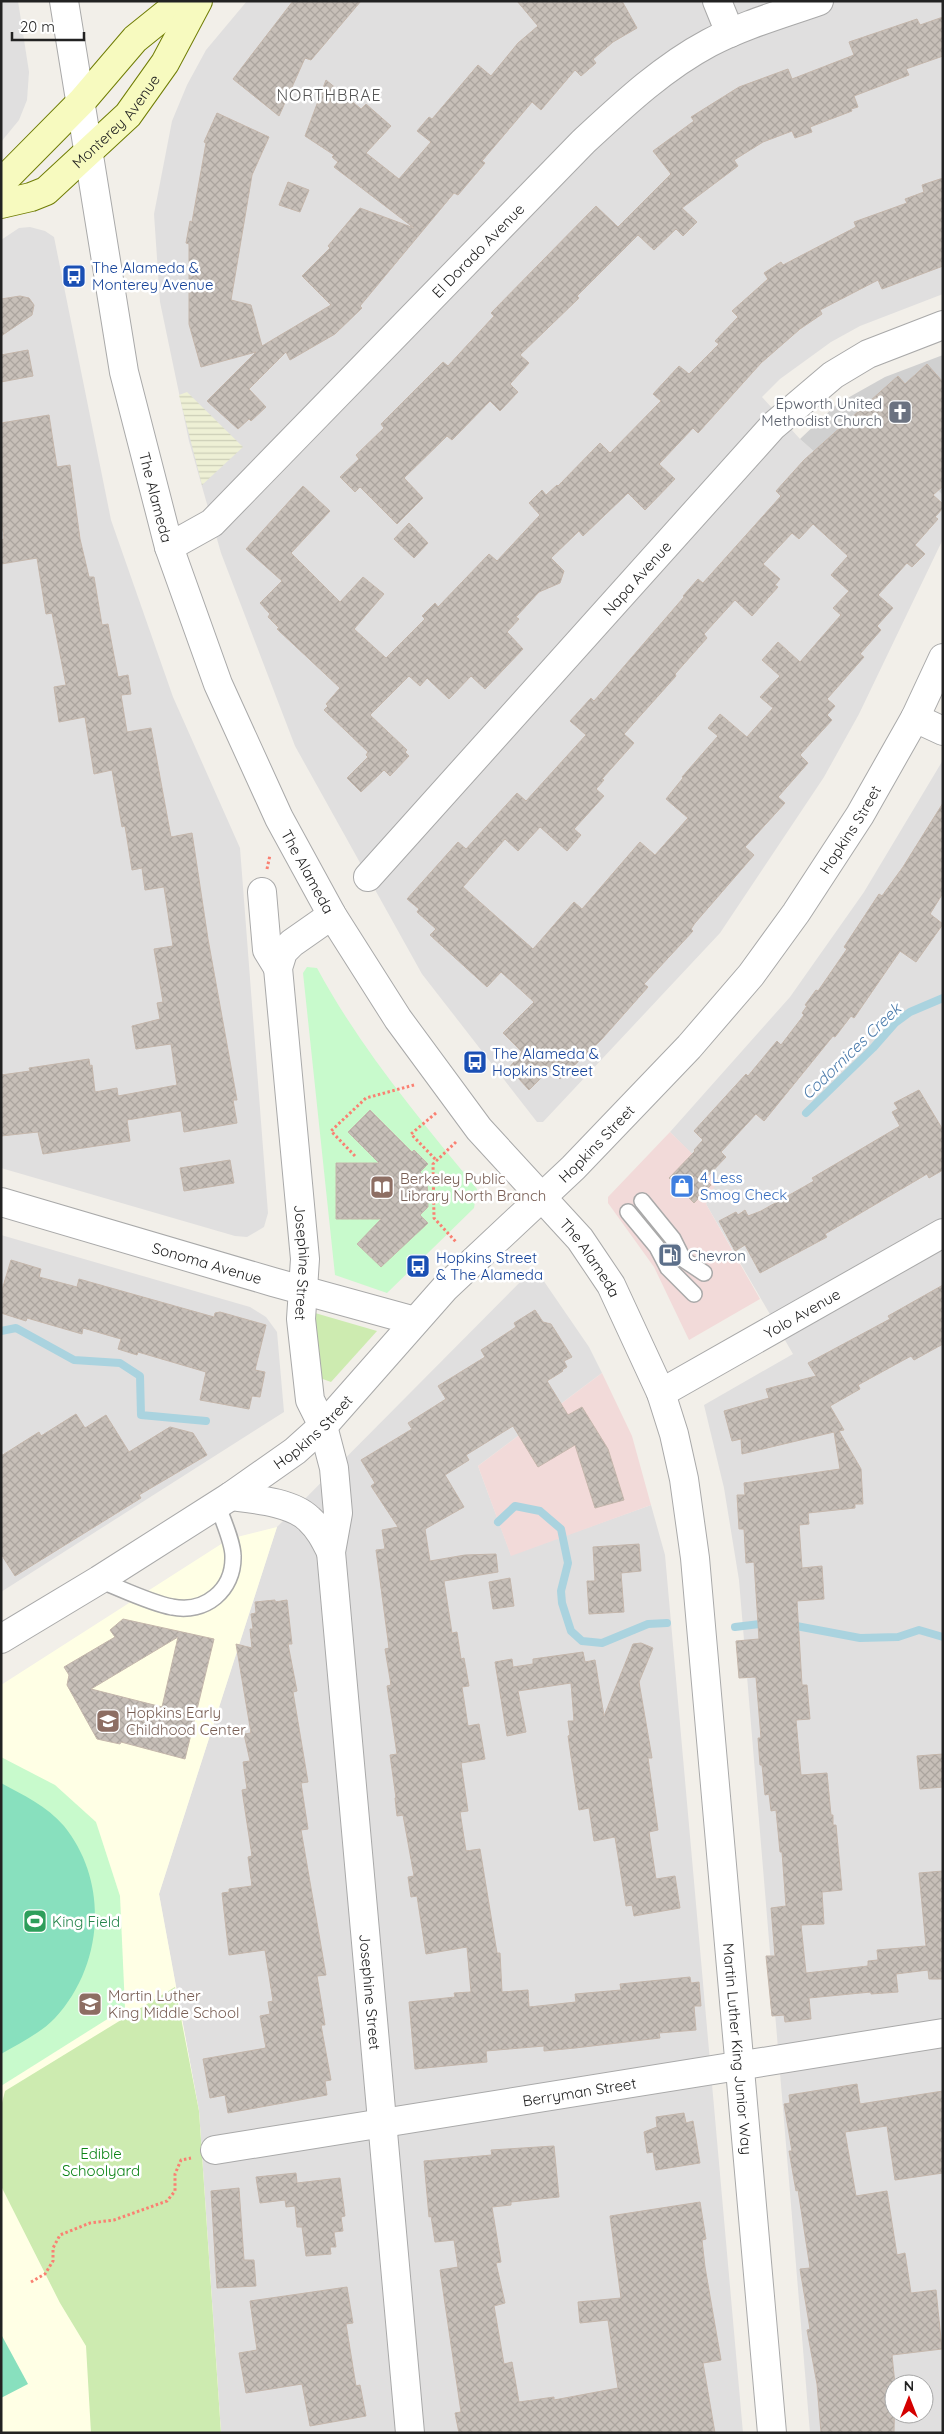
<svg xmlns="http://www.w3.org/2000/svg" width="944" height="2434" font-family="Quicksand,sans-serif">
	<defs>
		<pattern id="farmland-rules" width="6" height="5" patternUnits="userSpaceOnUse" patternTransform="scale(1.25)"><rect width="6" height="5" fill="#eef0d5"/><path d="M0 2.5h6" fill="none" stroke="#ccceb7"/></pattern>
		<pattern id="building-cross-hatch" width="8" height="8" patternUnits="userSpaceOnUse" patternTransform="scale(1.25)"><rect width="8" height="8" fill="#c7bfb8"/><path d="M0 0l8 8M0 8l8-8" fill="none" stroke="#aba49e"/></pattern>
	</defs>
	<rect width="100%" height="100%" fill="#f2efe9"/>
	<g fill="#e0dfdf" fill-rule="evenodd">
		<path d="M1,1H18L29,72L27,100L19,120L1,142Z"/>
		<path d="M247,1H943V294L860,326L831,342L780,379L762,397L800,439L862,494L899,453L943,495V539L859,714L824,777L720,933L543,1122H537L422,974L295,746L221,553L189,441L160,302L154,214L172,121L187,85L206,50Z"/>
		<path d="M30,227L45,231L54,237L111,520L173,697L240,848L268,1213L264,1227L247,1237L235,1236L1,1168V240L19,228Z"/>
		<path d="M943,760V2433H810L739,1580L724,1488L704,1405L793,1354L706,1204L717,1179L670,1132L790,997L864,892ZM894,2384H924V2414H894Z"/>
		<path d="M1,1235L250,1307L266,1317L277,1332L284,1412L1,1592Z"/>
		<path d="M526,1276L536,1279L541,1277L589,1347L602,1373L478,1466L511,1555L651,1505L665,1555L743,2433H221L199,2111L159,1894L277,1527Z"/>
	</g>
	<g fill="#f2dad9">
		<path d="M670,1132L718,1179L706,1204L760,1299L689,1340L654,1267L608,1203V1197Z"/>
		<path d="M602,1373L632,1436L651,1505L511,1556L478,1466Z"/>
	</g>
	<path fill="#ffffe5" d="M277,1527L159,1894L199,2111L221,2433H1V1685L229,1539Z"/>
	<path fill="#d0d0d0" d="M943,355V495L899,454L862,494L800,439L837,404L885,377Z"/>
	<path fill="url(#farmland-rules)" d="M187,392L243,447L202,485L179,395Z"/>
	<g fill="#c8facc">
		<path d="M307,967L317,968C360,1048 419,1118 477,1189L474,1208L387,1293L335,1275L303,973Z"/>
		<path d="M1,1757L55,1785L96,1822L120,1896L125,2008L1,2086Z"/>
	</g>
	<g fill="#cdebb0">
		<path d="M315,1313L377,1331L331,1382L320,1378Z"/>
		<path d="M175,1987L199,2111L221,2433H91L86,2346L60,2303L1,2186V2107L5,2091Z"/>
	</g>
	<g fill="#88e0be">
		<path d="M1,1783C23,1795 47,1806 64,1826C110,1883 103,1966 55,2018C41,2033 18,2044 1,2054Z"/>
		<path d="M2,2336L28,2384L1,2398V2337Z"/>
	</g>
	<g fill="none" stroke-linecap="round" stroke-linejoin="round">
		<g stroke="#aad3df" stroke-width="8">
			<path d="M806,1113L873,1048L895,1023L910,1012L943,998"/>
			<path d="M1,1331L16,1328L74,1360L120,1363L140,1376L141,1415L206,1421"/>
			<path d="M498,1522L515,1506L540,1511L561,1529L568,1563L561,1591L562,1603L571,1631L582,1641L602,1643L648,1624L667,1623"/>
			<path d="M791,1625L860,1638L898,1637L919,1630L943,1637"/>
			<path d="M735,1627L768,1623"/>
		</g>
	</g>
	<g fill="url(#building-cross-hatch)" stroke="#c4b6ab" fill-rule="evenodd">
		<path d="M293,1H361L311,60L305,58L279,116L233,79Z"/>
		<path d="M517,1H622L637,28L613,42L593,59L596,63L581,76L575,70L541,110L532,102L482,161L485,163L458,195L454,193L370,294L360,306L362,308L335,334L290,360L286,352L249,389L266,407L251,421L249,419L238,429L207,401L256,352L201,367L189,324V244L186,243L190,221L192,222L206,143L204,142L217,113L269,137L252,175L231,300L251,305L262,346L331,305L302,276L330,248L328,246L360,208L414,228L334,167L338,162L332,157L334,155L305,136L326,80L361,109L366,104L391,126L366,153L399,179L431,142L417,131L429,117L432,119L478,65L491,76L518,43L538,26Z"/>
		<path d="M943,17V56L906,69L909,75L854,96L858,107L851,109L852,111L810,127L812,132L795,138L792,131L763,142L734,160L738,166L682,208L697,222L683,236L676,229L654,250L638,235L577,296L579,298L520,355L529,363L510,384L518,392L500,411L490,401L452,440L447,436L404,478L423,498L397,524L360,487L355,492L340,477L359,459L356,455L384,428L381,424L443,362L448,366L494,316L491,313L596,206L618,227L671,174L653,151L694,121L691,117L739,87L788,69L792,79L854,55L849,42L917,19L920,25Z"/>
		<path d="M943,178V266L882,289L878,280L820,310L822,314L800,329L761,363L698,433L693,428L659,464L675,479L645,510L628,493L583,536L579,531L551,558L564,571L560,583L539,592L516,617L519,619L507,632L523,649L485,689L471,676L449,699L427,678L420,686L409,676L370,715L407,750L405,752L409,756L390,776L384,770L361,792L347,778L368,757L366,755L368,752L324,710L328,706L326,704L340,688L277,629L279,628L268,617L270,614L260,603L282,581L246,549L303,486L330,511L291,553L340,602L363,577L384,594L354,629L386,658L425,619L422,616L435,603L438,607L489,554L497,561L540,515L529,503L542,490L546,495L557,485L558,486L600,443L610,453L661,401L653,394L679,366L689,374L719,344L715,341L738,317L732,311L768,279L764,273L781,262L783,265L856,227L854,222L907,203L905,199L924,192L922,185Z"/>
		<path d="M288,182L309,190L300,212L279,205Z"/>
		<path d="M20,296L29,298L34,305L32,315L1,336V299Z"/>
		<path d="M28,350L33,376L1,382V355Z"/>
		<path d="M927,364L943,382V486L933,495L943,504V508L935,517L938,519L915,545L925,554L912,567L907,563L878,595L893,608L877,626L881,630L860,654L864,657L827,699L835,706L827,715L832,720L800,755L808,763L778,797L785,803L745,847L754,855L695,923L691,929L693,931L644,984L648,987L601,1040L560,1079L550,1069L529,1090L509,1068L522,1052L503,1033L534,1002L501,972L487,987L430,935L436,929L417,912L419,909L407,899L458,842L466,849L517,793L526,801L586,735L570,721L591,698L594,701L684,597L683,596L698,579L703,583L781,496L776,491L804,460L898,376L905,384ZM813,524L848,556L831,575L849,591L833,608L841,615L800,662L778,642L762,660L780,676L760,697L773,708L747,737L720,714L708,728L718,736L682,777L683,778L666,799L688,818L655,855L640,842L582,909L574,902L533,949L463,887L505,839L518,851L540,827L567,851L581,835L574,829L604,796L596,789L604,780L602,779L634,743L624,734L676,676L675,674L707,638L704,634L735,600L752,616L778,587L775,585L780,579L763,564L792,533L799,539Z"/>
		<path d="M49,415L57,467L70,465L80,539L89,577H94L102,625L108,624L118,677L128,675L131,694L121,695L127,732L151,728L171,837L192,833L208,939L237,1100H233L237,1123L184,1132L181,1111L127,1120L130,1141L43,1154L38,1132L1,1136V1075L30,1071L29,1068L89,1059L90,1066L92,1065L95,1092L117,1088L118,1096L177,1085L171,1044L136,1049L132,1026L160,1019L157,1003L163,1002L154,949L173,946L164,887L145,890L142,868L132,870L125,826L122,827L112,770L94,774L85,717L59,722L54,687L66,685L52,613L46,614L37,558L1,564V540L4,539L1,516V423Z"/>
		<path d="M409,523L428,543L414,558L394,539Z"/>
		<path d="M943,803V893L930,914L943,924L916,962L900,951L854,1018L851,1016L835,1037L833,1036L764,1121L756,1114L721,1152L726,1157L705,1179L711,1185L694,1203L669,1178L695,1151L694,1150L703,1140L694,1131L746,1074L748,1076L777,1041L781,1045L804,1015L802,1013L807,1006L805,1005L816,990L818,991L847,949L844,947L879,894L882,896L903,867Z"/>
		<path d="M919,1090L943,1130V1170L929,1178L927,1174L825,1234L827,1237L760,1273L745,1245L735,1251L719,1221L736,1212L738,1215L745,1210L748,1216L761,1211L814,1181L812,1178L900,1126L892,1112L898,1109L894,1103Z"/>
		<path d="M370,1110L412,1152L414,1150L428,1164L420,1172L427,1180L428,1207L420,1215L428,1223L381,1267L357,1244L381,1219H336V1163H379L348,1132Z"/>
		<path d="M230,1160L234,1183L184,1191L180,1168Z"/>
		<path d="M11,1260L41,1269L39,1277L77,1287L79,1279L214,1317L215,1313L220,1312L266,1325L255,1370L265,1372L260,1397L252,1396L249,1409L200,1400L206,1372L138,1352L137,1355L118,1349L121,1339L83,1328L82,1334L27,1318L26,1321L1,1313V1293Z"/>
		<path d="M943,1285V1344L914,1360L911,1356L858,1385L860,1389L830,1406L844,1430L839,1431L861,1469L863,1504H855V1508L808,1513L809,1524L799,1525L802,1568L822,1566L824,1599L797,1601L802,1685H807L810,1719L796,1720L801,1775L827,1773L831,1815H833V1825H836L842,1890L822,1892L824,1924L801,1925L806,1973L868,1966V1961L878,1960L877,1950L926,1946L919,1873L943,1871V1979H929L928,1970L896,1974L898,1992L871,1994V1992L809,1998L811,2019L785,2022L784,2015L772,2016L766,1956H775L771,1908L786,1906L782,1852H780L776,1810L771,1811L769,1794L765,1795L762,1765H760L758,1738H761L756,1677L739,1678L736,1641L759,1639L754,1562L746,1563L744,1529H739L737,1495H745L744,1483L840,1469L834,1432L742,1454L741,1439L732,1441L724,1411L769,1398L766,1389L816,1376L808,1363L890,1319L888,1316Z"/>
		<path d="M535,1310L543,1322L551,1324L572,1357L564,1361L567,1367L562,1370L563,1371L547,1381L568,1415L582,1407L608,1449L624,1500L595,1508L575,1445L538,1467L513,1426L466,1455L469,1460L445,1475L464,1507L425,1529L430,1561L465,1555L496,1554L498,1572L444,1581L452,1633L457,1632L461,1659L464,1658L469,1686L462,1687L468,1726L479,1724L485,1759L461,1763L468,1811L460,1812L466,1851L480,1849L497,1953H500L502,1992L528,1990L529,2007L576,2002L575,1994L621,1990L620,1984L690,1977L691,1983L699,1982L701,2006H694L696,2030L659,2033L660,2038L575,2048L544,2051V2046L486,2051L487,2062L415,2069L409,2002L455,1997L454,1993L471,1992L467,1947L426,1954L417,1896L411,1897L408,1877L414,1876L403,1815L397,1816L395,1798H396L390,1755L397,1754L387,1686L391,1685L385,1649L389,1648L376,1550L385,1549L382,1530L398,1527L371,1486L375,1483L361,1460L412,1429L408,1423L446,1399L438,1386L485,1357L481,1350L516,1327L514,1323Z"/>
		<path d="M76,1414L85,1428L106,1415L129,1452L170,1427L193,1433L207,1455L139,1495L141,1498L15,1576L1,1554V1456L39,1432L41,1436Z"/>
		<path d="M639,1544L641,1571L621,1573L624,1612L589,1614L587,1581H595L593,1547Z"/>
		<path d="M510,1578L514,1606L493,1609L489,1582Z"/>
		<path d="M275,1600V1602L287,1600L292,1644H288L297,1691L293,1692L308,1782L301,1783L308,1829L301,1830L326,1975L317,1976L325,2025H321L331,2080L325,2081L327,2095L228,2113L225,2095L210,2098L203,2059L266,2048L260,2016L270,2014L268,2002L273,2001L265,1950L229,1955L222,1893L229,1892V1889L252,1886L248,1857L252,1856L242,1790L247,1789L243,1762L250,1761L244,1734L251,1733L236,1644L252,1648L250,1629H253L251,1614L256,1613L255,1602Z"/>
		<path d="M123,1619L214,1639L185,1759L121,1742L120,1744L97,1739L67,1685L69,1675L64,1667L115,1637L110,1630ZM178,1637L162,1707L91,1689Z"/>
		<path d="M641,1643L653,1648L639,1682L652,1758H648L658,1830L649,1832L656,1879L675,1876L680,1908L634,1916L632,1905L626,1906L615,1837L594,1841L589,1808L579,1810L568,1736L570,1735L568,1721H574L571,1683L518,1691L526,1732L507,1736L495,1662L512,1659L513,1667L533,1664V1659L583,1652L585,1662L595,1660L604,1716L633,1644Z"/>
		<path d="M943,1754V1787L920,1789L917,1756Z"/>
		<path d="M857,2084L860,2104L943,2091V2173L895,2180L887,2126L845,2132L856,2196L887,2191L897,2255L905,2253L911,2293L936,2290L942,2349L892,2355L895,2384L894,2433H821L817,2384L807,2330L810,2329L800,2269L810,2268L798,2190L796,2191L789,2151H792L784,2104L790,2103L789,2095Z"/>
		<path d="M684,2113L686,2123L693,2121L700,2163L656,2170L653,2152L647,2153L644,2132L657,2127L656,2117Z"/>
		<path d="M554,2146L559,2197L511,2202V2205L492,2207L501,2262L496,2263L505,2303L494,2306L504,2364L512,2362L519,2402L554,2397V2400L618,2388L608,2320L580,2323L578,2302L621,2298L610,2216L700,2202L706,2239L702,2240L705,2267L721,2360L703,2363L715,2433H459L455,2413L461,2412L440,2270L458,2267L454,2240L435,2242L431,2216L429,2217L424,2161L492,2155L491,2150Z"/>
		<path d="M296,2173L297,2183L340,2178L345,2216L341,2217L343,2231L334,2232L336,2247H330L331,2254L306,2256L302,2227H297L295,2206L286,2207L285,2200L260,2203L256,2177Z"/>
		<path d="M239,2188L244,2260H254L256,2286L217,2288L211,2191Z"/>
		<path d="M347,2287L353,2323L346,2324L356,2386L360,2385L366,2416L310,2426L302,2384L246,2393L239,2353L257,2350L250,2301Z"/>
	</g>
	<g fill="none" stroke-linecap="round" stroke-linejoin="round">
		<g stroke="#a9a9a9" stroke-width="18">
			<g id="service">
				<path d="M642,1201L673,1239L683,1259L704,1273"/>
				<path d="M628,1212L657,1247L668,1268L694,1294"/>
				<path d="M99,1580C120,1588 150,1603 172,1607C205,1614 234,1590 233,1556C233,1542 222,1518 217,1504"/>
			</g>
		</g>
		<g stroke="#a9a9a9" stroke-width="30">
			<g id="minor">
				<path d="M717,1L730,33"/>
				<path id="s1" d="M169,547L212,523L583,142C622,106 662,68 709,43C743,25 782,14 819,1"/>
				<path d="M915,718L943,731"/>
				<path id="s2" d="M368,877L773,426L833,375L868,354L943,325"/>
				<path d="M262,892L267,950L278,968"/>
				<path id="s3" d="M332,915L292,943L283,952L278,968L305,1259L301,1319L310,1400L323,1426L334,1468L338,1513L331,1552L410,2433"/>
				<path id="s4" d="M1,1202L273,1282L415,1321"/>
				<path id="s5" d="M661,1393L943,1233"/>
				<path d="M231,1496C253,1499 292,1502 309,1519C319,1528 325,1540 331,1552"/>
				<path id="s6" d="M215,2150L943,2033"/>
			</g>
		</g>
		<g stroke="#a9a9a9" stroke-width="30">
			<g id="tertiary">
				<path id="s7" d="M64,1L124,372L169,547L218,684L279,818L332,915L398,1019L479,1129L580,1239L611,1285L661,1393L674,1434L684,1479L695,1558L772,2433"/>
				<path id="s8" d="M1,1639L99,1580L231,1496L295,1451L325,1424L445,1288L573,1168L689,1047L751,975L796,913L860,815L915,718L943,658"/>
			</g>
		</g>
		<g stroke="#707d05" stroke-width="30">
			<g id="secondary">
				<path d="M1,183L82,101L135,39L182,1"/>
				<path id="s9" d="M1,204L31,197L46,191L128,115L165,63L198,1"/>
			</g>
		</g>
		<g stroke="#fa8072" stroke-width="3" stroke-dasharray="2.5 2.5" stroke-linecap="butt">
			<path d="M267,869L270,855"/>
			<path d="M436,1113L411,1134L437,1161"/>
			<path d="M456,1142L433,1164L434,1218L456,1242"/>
			<path d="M355,1156L331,1131L366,1098L414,1085"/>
			<path d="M31,2282L45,2274L53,2261V2248L60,2235L90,2223L114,2220L167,2201L175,2191V2174L181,2160L191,2158"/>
		</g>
		<use href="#service" stroke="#fff" stroke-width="15"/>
		<use href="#minor" stroke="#fff" stroke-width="28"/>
		<use href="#tertiary" stroke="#fff" stroke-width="28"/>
		<use href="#secondary" stroke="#f7fabf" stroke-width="28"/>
	</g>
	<defs>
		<g id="bus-square" transform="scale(1.25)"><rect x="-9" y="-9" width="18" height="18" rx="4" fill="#1a4fb4" stroke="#fff"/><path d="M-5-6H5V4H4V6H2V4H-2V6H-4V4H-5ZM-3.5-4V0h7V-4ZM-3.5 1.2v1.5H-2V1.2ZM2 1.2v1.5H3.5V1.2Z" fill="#fff"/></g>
		<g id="church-square" transform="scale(1.25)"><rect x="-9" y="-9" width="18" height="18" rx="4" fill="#6b7280" stroke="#fff"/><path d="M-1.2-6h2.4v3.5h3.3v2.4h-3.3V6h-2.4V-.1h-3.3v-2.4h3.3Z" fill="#fff"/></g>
		<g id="shop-square" transform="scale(1.25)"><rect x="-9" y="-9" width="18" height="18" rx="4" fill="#3f7fe0" stroke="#fff"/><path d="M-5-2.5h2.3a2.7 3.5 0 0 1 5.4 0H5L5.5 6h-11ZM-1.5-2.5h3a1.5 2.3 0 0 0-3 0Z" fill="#fff"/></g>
		<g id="library-square" transform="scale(1.25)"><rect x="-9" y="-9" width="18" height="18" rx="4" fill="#8d6e63" stroke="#fff"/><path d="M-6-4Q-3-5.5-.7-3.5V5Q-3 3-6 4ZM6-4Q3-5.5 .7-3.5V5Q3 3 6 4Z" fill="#fff"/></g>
		<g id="fuel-square" transform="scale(1.25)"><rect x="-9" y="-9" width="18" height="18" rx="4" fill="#5c6f8a" stroke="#fff"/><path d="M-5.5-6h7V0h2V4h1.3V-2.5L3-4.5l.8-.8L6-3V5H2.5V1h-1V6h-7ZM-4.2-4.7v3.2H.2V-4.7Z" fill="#fff"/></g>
		<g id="school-square" transform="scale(1.25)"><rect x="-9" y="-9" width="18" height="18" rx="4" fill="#8d6e63" stroke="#fff"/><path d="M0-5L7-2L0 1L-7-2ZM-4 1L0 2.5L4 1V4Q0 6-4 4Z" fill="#fff"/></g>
		<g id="stadium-square" transform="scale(1.25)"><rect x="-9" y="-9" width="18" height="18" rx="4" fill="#2e9e5b" stroke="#fff"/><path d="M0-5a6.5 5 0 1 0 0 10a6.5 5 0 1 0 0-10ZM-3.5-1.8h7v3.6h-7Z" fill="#fff"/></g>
	</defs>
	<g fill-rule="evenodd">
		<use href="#bus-square" x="74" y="276"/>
		<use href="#church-square" x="900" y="412"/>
		<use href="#bus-square" x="475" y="1062"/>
		<use href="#shop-square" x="682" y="1186"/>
		<use href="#library-square" x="382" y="1187"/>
		<use href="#fuel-square" x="670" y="1255"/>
		<use href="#bus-square" x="418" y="1266"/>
		<use href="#school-square" x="108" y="1721"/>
		<use href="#stadium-square" x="35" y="1921"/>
		<use href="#school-square" x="90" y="2004"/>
	</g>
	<g text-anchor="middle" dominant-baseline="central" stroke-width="5" stroke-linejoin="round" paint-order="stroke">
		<g font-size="15" fill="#222" stroke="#fff">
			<text stroke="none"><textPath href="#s9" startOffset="146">Monterey Avenue</textPath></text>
			<text stroke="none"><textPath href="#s1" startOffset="430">El Dorado Avenue</textPath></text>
			<text stroke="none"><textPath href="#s7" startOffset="505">The Alameda</textPath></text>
			<text stroke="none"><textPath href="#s2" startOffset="402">Napa Avenue</textPath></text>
			<text stroke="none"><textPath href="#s8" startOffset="1185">Hopkins Street</textPath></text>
			<text stroke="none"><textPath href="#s7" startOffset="910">The Alameda</textPath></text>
			<text stroke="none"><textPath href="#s8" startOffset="780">Hopkins Street</textPath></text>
			<text stroke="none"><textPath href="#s7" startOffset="1390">The Alameda</textPath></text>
			<text stroke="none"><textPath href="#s3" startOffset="374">Josephine Street</textPath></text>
			<text stroke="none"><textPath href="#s4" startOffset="215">Sonoma Avenue</textPath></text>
			<text stroke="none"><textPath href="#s5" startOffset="162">Yolo Avenue</textPath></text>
			<text stroke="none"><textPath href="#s8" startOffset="375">Hopkins Street</textPath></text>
			<text stroke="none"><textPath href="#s3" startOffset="1111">Josephine Street</textPath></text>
			<text stroke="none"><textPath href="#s7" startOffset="2205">Martin Luther King Junior Way</textPath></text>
			<text stroke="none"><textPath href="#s6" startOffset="369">Berryman Street</textPath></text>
		</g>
		<g font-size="15" fill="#164399" stroke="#fff" text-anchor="start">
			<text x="92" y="267">The Alameda &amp;<tspan x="92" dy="17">Monterey Avenue</tspan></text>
			<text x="492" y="1053">The Alameda &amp;<tspan x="492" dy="17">Hopkins Street</tspan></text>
			<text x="436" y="1257">Hopkins Street<tspan x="436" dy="17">&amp; The Alameda</tspan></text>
		</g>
		<g font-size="15" fill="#5b616d" stroke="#fff" text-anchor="end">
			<text x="882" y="403">Epworth United<tspan x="882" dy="17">Methodist Church</tspan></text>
		</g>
		<g font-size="15" fill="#366cbe" stroke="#fff" text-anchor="start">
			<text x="700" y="1177">4 Less<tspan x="700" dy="17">Smog Check</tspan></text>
		</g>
		<g font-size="15" fill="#785e54" stroke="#fff" text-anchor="start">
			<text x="400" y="1178">Berkeley Public<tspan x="400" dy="17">Library North Branch</tspan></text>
			<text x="126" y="1712">Hopkins Early<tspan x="126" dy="17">Childhood Center</tspan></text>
			<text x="108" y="1995">Martin Luther<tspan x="108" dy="17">King Middle School</tspan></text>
		</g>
		<g font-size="15" fill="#4e5e75" stroke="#fff" text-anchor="start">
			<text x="688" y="1255">Chevron</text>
		</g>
		<g font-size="15" fill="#27864d" stroke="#fff" text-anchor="start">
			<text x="52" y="1921">King Field</text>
		</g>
		<g font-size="15" fill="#0c8416" stroke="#fff">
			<text x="101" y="2153">Edible<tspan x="101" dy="17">Schoolyard</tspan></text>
		</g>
		<g font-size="16" letter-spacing="1" fill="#555" stroke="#fff">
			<text x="329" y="95">NORTHBRAE</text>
		</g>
		<g font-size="16" font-style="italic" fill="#4a7aab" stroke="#fff">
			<text transform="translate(851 1051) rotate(-44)">Codornices Creek</text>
		</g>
	</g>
	<rect width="944" height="2434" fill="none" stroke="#222222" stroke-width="5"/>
	<g transform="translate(909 2399)"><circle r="24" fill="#ffffff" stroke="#a7a7a7"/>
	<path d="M0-4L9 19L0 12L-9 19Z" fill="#d40000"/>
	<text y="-8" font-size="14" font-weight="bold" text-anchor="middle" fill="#222222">N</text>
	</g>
	<path d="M12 32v8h72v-8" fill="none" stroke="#222222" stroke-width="2.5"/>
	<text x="20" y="32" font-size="15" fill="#222222" stroke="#ffffff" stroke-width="4" paint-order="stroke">20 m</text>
</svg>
